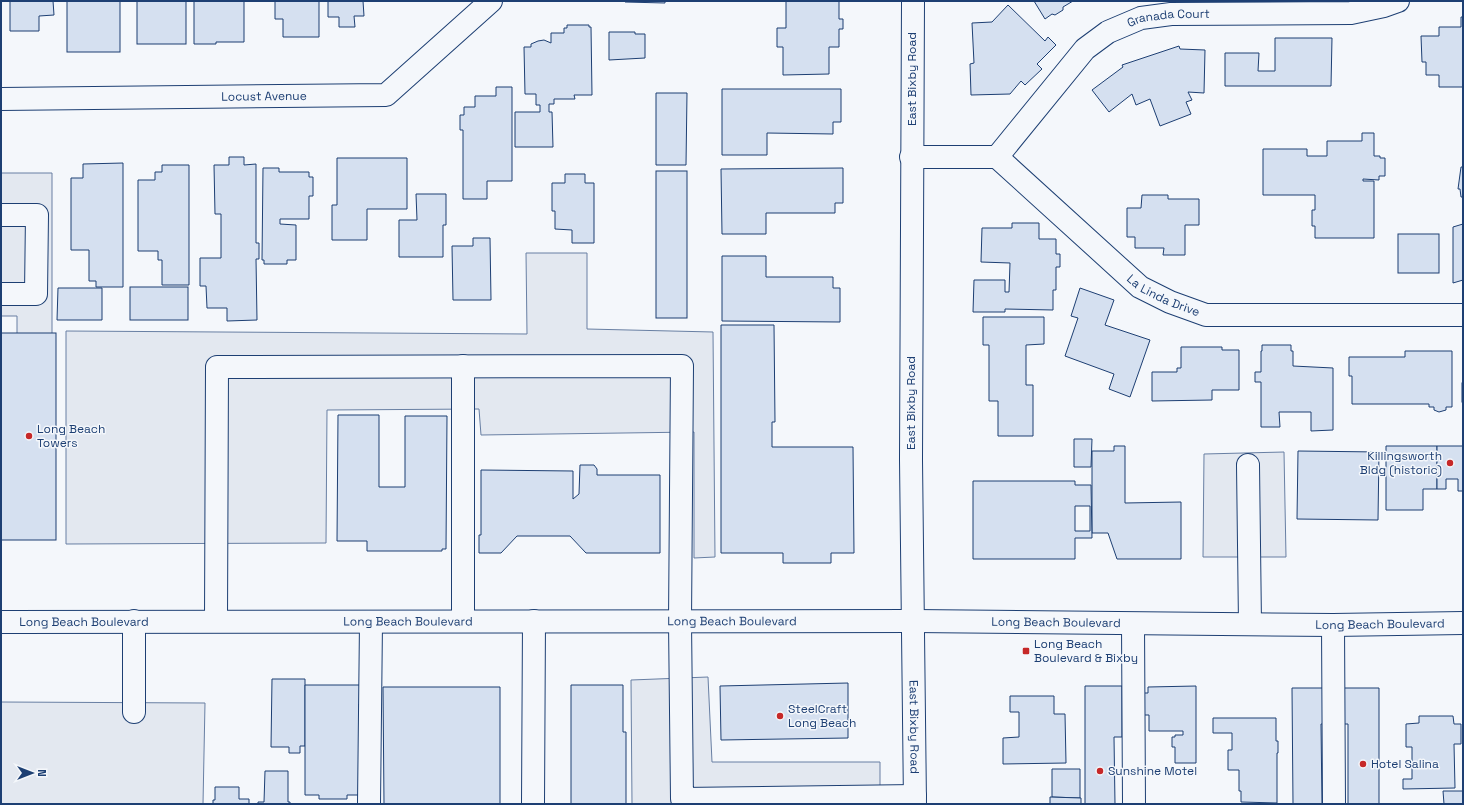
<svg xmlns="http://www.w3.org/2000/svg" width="1464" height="805" font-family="'Space Grotesk',sans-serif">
	<rect width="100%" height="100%" fill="#f4f7fb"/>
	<g fill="#e3e8f0" stroke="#687fa3">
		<path d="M1,173H52V536L17,535V316H1Z"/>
		<path d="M526,253H587V329L713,332L715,557L694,558V432L481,435L479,409L327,410L326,543L66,544V331L527,334Z"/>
		<path d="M1284,452L1286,557H1203L1204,454Z"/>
		<path d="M708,677L712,762H880V804H632L631,680Z"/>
		<path d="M1,702L205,703L203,804H1Z"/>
	</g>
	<g fill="#d5e0f0" stroke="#1d3f73" fill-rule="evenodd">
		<path d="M10,1H53L54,15L39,16V31H10Z"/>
		<rect x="67" y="1" width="53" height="51"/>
		<rect x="137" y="1" width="49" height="43"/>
		<path d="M194,1H244V42H216V44H194Z"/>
		<path d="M275,1H319V37H283V19H275Z"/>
		<path d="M328,1H363L364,16H354L355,27H339V17H328Z"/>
		<path d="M625,1H665V3L625,2Z"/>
		<path d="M786,1H839V19H843V29H839V47H829V74L783,75V47H777V28H786Z"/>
		<path d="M1034,1H1073L1063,7V10L1055,15L1052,14L1045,19Z"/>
		<path d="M1008,5L1045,41L1048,37L1056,45L1037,64L1042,69L1025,85L1021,81L1010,94L971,95L970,64L974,63L972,23L992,22Z"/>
		<path d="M1461,17H1463V87H1439V75H1426V62H1422L1421,36H1439V27H1461Z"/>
		<path d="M567,25H589V27H591L592,95H574L575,99H554V104H549V112H552L553,147H515V112H540V105H536V94H525L524,47H531V44L538,41L544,40L551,43V33H564V28H567Z"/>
		<path d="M609,32H635V34H645V58L609,60Z"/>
		<path d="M1275,38H1332L1331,86H1225V53H1259L1258,71H1275Z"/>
		<path d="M1179,46L1180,49L1205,50L1204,93L1188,92L1192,100L1186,102L1191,114L1160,126L1150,99L1136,105L1132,94L1109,112L1092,90L1123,67L1122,65Z"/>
		<path d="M496,87H512V181H487V199H463V130H460V115H464V107H475V96H496Z"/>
		<path d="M722,89H841V122H833V134L767,133V155H722Z"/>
		<path d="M656,93H687L686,165H656Z"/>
		<path d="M1362,133H1374V156H1380V158H1385V176H1379V180L1363,179V181H1374V238H1315V226H1312V210H1315V195H1263V149H1307V156H1327V141H1362Z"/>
		<path d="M229,157H244V165L256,164V243H259V259H256L257,320L227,321V308H207L206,286H200V258H221V214H215L214,165H229Z"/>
		<path d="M337,158H407V209H367V240H332V205H337Z"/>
		<path d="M123,163V287H96V281H89V250H71V178H83V164Z"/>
		<path d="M162,165H189V285H162V260H158V251H138V180H155V172H162Z"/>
		<path d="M1461,167H1463V197H1461L1460,189H1458Z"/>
		<path d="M263,168H279V172H309V177H313V196H309V219H280V224L296,225V260H287V264H264V260H262Z"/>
		<path d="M843,168V203H835V213H766V234H722L721,169Z"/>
		<rect x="656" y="171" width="31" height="147"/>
		<path d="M565,174H585V183H594V243H572V230L555,229V211H552V183H565Z"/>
		<path d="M416,194H446V225H443V257H399V220H417Z"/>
		<path d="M1142,195H1168V199H1199V225H1185V255H1163L1164,248H1135V237H1127V208H1141Z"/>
		<path d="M1012,223H1039V239H1056V254H1060V267H1056V290H1053V310L1005,309V312H973L974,280H1005V292H1009L1010,263L981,262L982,228H1012Z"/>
		<path d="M1463,224V280L1453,283V227Z"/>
		<rect x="1398" y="234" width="41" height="39"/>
		<path d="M473,238H490L491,300H453L452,246H473Z"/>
		<path d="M722,256H766V277H833V288H840V322L722,321Z"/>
		<rect x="130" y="287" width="58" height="33"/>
		<path d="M58,288H102V320H57Z"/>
		<path d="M1080,288L1114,300L1105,325L1150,340L1130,397L1109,389L1114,374L1065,356L1078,318L1071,316Z"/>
		<path d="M983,317H1044V344L1026,345V385H1033V436H998V401H989V345H983Z"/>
		<path d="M721,325H774L775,422H772V447H853L854,553H831V563H783V553H721Z"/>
		<rect x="1" y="333" width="55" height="207"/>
		<path d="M1262,345H1291V351H1293V366L1333,368V430L1311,431V412H1279L1280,427H1261V382H1255V372H1261V351H1262Z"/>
		<path d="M1181,347H1222V350H1239V390H1212V400L1152,401V372H1177V368H1181Z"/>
		<path d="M1405,351H1452V407H1446V410L1439,412L1434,410V407H1429V404H1352V376H1349V357H1405Z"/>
		<rect x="1462" y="383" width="1" height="19"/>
		<path d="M338,415H379V487H405V416H447L446,549H442V551H367V541H337Z"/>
		<path d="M1074,439H1092L1091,467H1074Z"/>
		<path d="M1114,446H1125V503L1181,502V559H1117L1108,533H1092V451H1114Z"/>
		<path d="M1386,446H1437V489H1423V510H1386Z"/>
		<path d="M1437,446H1463V491H1458V479H1446V489H1437Z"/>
		<path d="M1298,451L1379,452L1378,520L1297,519Z"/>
		<path d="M580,465H594L597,469V475H660V553H586L570,536H517L501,553H479V535H481V470L573,471V499L579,494Z"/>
		<path d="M973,481H1075V485H1091L1092,538H1075V559H973ZM1075,506H1090V531H1075Z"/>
		<path d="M272,679H305V746H300V753H289V747H271Z"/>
		<path d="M848,683V738L721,740L720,686Z"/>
		<path d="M305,685H363V704H359L361,795H347V799H319V795H305Z"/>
		<path d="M571,685H623V732H626V804H571Z"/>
		<path d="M1085,686H1122V737H1114L1115,804H1085Z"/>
		<path d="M1196,686V763H1175V747H1172V737H1175V735H1183V731H1149V715H1144V693H1148V687Z"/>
		<path d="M383,687H500V804H384Z"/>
		<path d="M1292,688H1324L1325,724H1321L1322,804H1293Z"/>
		<path d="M1344,688H1379V804H1348V724H1344Z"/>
		<path d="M1010,696H1054V714H1065L1066,763L1003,764V738L1019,737V712H1010Z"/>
		<path d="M1419,716H1453L1454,724H1461V744H1454L1455,788L1403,789V779H1412V747H1406V724L1419,723Z"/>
		<path d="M1213,718H1276V741H1278V753H1277V803L1241,802V791H1239V770H1228V750H1232V733H1213Z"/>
		<path d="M1052,769H1080V798L1052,797Z"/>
		<path d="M265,771H288V802H290V804H258V802H264Z"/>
		<path d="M215,787H239V799H249V804H213V800H215Z"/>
		<path d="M1443,791H1463V804H1444Z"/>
		<path d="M1050,797L1081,798V804H1050Z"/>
	</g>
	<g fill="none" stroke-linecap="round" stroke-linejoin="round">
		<g stroke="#1d3f73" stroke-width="24">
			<g id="minor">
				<path id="s1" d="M913,1L911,460L915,804"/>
				<path id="s2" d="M1,99L386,95L491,1"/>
				<path id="s3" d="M911,157H997L1140,287L1170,302L1206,315H1463"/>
				<path id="s4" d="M997,157L1085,49L1108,32L1141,18L1171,14L1351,13L1384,6L1398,1"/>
				<path d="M1,215H37L36,294H1"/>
				<path d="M463,366V621"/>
				<path d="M1248,465L1250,624"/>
				<path d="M216,621L217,367L682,366L680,622L682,799L915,796"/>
				<path d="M1133,624L1134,804"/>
				<path d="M1333,625L1334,804"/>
				<path d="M134,712V621"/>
				<path d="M369,804L371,622"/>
				<path d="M533,804L534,621"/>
			</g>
		</g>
		<g stroke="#1d3f73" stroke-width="24">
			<g id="major">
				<path id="s5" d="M1,622L914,621L1333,625L1463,623"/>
			</g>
		</g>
		<use href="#minor" stroke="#f4f7fb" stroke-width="22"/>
		<use href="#major" stroke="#f4f7fb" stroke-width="22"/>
	</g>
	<g fill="#c62828" stroke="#f4f7fb" stroke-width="1.5">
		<circle cx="29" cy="436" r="4"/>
		<circle cx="1450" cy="463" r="4"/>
		<rect x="1022" y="647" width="8" height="8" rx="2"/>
		<circle cx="780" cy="716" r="4"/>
		<circle cx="1363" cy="764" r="4"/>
		<circle cx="1100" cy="771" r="4"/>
	</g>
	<g text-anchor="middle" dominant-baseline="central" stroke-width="3" stroke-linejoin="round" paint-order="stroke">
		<g font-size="12" fill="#1d3f73" stroke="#f4f7fb">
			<text stroke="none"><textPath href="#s4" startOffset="231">Granada Court</textPath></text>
			<text transform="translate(912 79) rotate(-90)">East Bixby Road</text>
			<text stroke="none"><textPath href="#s2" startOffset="263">Locust Avenue</textPath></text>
			<text stroke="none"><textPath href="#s3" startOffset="304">La Linda Drive</textPath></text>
			<text transform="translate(911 403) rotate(-90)">East Bixby Road</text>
			<text stroke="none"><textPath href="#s5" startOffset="83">Long Beach Boulevard</textPath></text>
			<text stroke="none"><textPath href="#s5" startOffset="407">Long Beach Boulevard</textPath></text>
			<text stroke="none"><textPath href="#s5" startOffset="731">Long Beach Boulevard</textPath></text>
			<text stroke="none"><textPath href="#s5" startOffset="1055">Long Beach Boulevard</textPath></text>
			<text stroke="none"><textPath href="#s5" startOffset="1379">Long Beach Boulevard</textPath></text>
			<text stroke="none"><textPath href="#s1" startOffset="726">East Bixby Road</textPath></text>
		</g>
		<g font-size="12" fill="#1d3f73" stroke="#f4f7fb" text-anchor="start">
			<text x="37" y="429">Long Beach<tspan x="37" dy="14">Towers</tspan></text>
			<text x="1442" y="456" text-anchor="end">Killingsworth<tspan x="1442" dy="14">Bldg (historic)</tspan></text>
			<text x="1034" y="644">Long Beach<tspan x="1034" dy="14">Boulevard &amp; Bixby</tspan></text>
			<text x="788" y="709">SteelCraft<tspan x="788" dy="14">Long Beach</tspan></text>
			<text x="1371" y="764">Hotel Salina</text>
			<text x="1108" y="771">Sunshine Motel</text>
		</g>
	</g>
	<rect width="1464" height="805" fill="none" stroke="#1d3f73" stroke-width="4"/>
	<g transform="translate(32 773) rotate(90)" stroke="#f4f7fb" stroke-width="3" paint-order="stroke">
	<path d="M0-3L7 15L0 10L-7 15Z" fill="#1d3f73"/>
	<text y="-6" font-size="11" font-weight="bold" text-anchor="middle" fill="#1d3f73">N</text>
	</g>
</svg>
